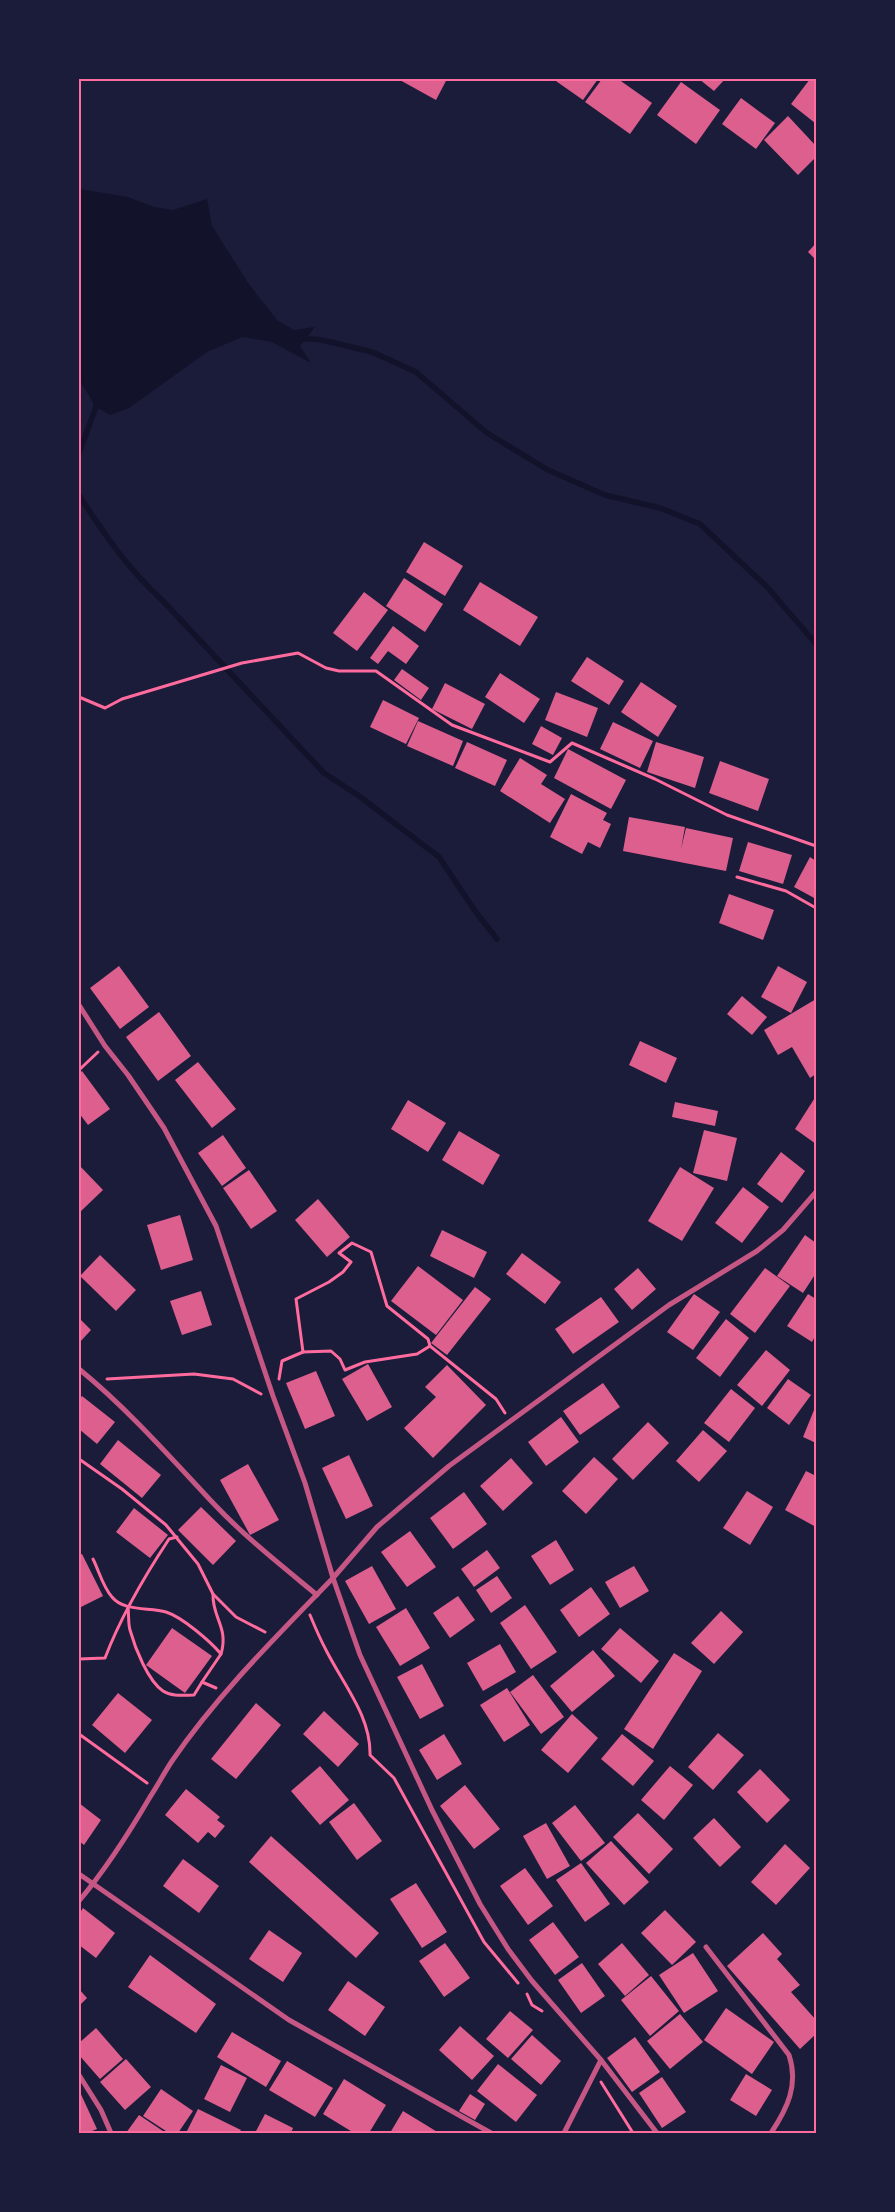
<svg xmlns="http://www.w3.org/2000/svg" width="895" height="2212" font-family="Raleway,sans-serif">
	<rect width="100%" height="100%" fill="#1b1b3a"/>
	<path fill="#12122b" d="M79,189L128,197L154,207L173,210L207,199L212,226L248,283L277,320L294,330L315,327L300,346L311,363L272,342L242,337L207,352L129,408L110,415L96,407L79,379Z"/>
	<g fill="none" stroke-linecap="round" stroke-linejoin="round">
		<g stroke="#12122b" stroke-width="5.5">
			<path d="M298,338L322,340L372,352L416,372L487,433L548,470L605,495L660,508L700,524L768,588L816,644"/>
			<path d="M79,453L96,407V401"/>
			<path d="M79,495C104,534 128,569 163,601L324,773L359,796L439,857L475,911L497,939"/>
		</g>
	</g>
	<g fill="#dd5f8e">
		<path d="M398,79H447L436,100Z"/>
		<path d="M553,79H598L583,100Z"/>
		<path d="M602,79H618L652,103L630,134L585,102Z"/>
		<path d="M699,79H725L714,91Z"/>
		<path d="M810,79H816L815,123L791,104Z"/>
		<path d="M681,82L720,110L696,144L657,115Z"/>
		<path d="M741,98L775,123L756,149L722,124Z"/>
		<path d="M788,116L816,146V157L798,175L764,140Z"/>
		<path d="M816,243V260L808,252Z"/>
		<path d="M424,542L463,566L445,596L406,572Z"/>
		<path d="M404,578L443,604L425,632L386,606Z"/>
		<path d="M480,582L538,617L520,646L463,610Z"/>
		<path d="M364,592L388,610L357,651L333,633Z"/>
		<path d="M393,626L419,646L406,664L388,651L378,664L370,658Z"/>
		<path d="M587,657L624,681L609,705L571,681Z"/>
		<path d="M402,669L429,688L421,700L394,680Z"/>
		<path d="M500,673L540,699L524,723L485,697Z"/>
		<path d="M641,682L677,706L658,737L621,712Z"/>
		<path d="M445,683L485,704L472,729L432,709Z"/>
		<path d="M556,692L598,708L587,737L545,720Z"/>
		<path d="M383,700L419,718L406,744L370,727Z"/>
		<path d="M418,721L463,741L453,766L407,746Z"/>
		<path d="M613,722L653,741L640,768L600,749Z"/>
		<path d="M541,726L562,738L553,755L532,744Z"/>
		<path d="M467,742L507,760L495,786L455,768Z"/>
		<path d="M656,742L704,757L695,788L647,772Z"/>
		<path d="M568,749L626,780L611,809L554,778Z"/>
		<path d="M520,758L547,775L541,784L565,799L550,823L500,791Z"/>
		<path d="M720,761L769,779L758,811L709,793Z"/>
		<path d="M571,794L607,813L603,820L611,824L600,848L588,842L582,854L550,837Z"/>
		<path d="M629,817L685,827L681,849L686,828L733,838L726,871L623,851Z"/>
		<path d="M748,842L792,855L783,884L739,871Z"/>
		<path d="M810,857L816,861V899L794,887Z"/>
		<path d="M729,894L774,910L763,940L719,923Z"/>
		<path d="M119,966L149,1007L120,1029L90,988Z"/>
		<path d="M778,966L807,982L791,1013L761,997Z"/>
		<path d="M742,996L767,1017L752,1035L727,1014Z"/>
		<path d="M816,999V1074L810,1078L792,1047L778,1055L764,1030Z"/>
		<path d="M159,1012L191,1056L158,1081L126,1037Z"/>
		<path d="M640,1041L677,1058L666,1083L629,1065Z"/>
		<path d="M198,1062L236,1109L212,1128L175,1080Z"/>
		<path d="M82,1071L110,1109L88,1125L79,1113V1074Z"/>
		<path d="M816,1096V1144L795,1129Z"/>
		<path d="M408,1100L446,1123L428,1152L391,1129Z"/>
		<path d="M675,1102L718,1111L715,1126L672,1117Z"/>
		<path d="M704,1130L737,1138L727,1181L693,1173Z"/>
		<path d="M459,1131L500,1155L483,1185L442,1160Z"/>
		<path d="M223,1135L246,1168L222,1186L198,1153Z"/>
		<path d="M781,1152L805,1171L782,1203L757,1184Z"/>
		<path d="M79,1165L103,1190L79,1213Z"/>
		<path d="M680,1167L714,1188L682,1241L648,1221Z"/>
		<path d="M249,1170L277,1211L251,1229L223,1188Z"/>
		<path d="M743,1187L769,1207L742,1243L715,1223Z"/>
		<path d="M318,1199L350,1237L327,1257L295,1220Z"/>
		<path d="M180,1215L193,1260L161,1270L147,1225Z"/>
		<path d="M442,1230L487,1252L474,1278L430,1256Z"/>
		<path d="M805,1235L816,1243V1273L803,1293L777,1276Z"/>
		<path d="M522,1253L561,1282L545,1304L506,1274Z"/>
		<path d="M100,1255L136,1290L116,1311L80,1276Z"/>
		<path d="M418,1266L463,1300L436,1335L391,1301Z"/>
		<path d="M638,1268L656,1289L632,1310L614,1289Z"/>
		<path d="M765,1268L790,1286L755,1333L730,1314Z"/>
		<path d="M475,1287L491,1299L447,1355L431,1343Z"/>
		<path d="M201,1291L212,1325L182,1335L170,1301Z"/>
		<path d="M694,1294L720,1312L693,1350L667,1332Z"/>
		<path d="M808,1294L816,1299V1334L812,1342L787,1326Z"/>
		<path d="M601,1297L619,1322L573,1354L555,1329Z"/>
		<path d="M79,1318L91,1330L79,1343Z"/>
		<path d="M726,1319L749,1338L720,1377L696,1358Z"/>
		<path d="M766,1350L790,1370L762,1406L737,1385Z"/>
		<path d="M368,1364L392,1407L367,1421L342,1379Z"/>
		<path d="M447,1365L486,1405L433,1458L404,1428L436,1397L425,1387Z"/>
		<path d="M316,1371L335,1416L305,1429L286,1383Z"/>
		<path d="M788,1379L811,1395L789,1425L767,1408Z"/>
		<path d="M603,1383L620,1407L580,1435L563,1411Z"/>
		<path d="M731,1389L755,1408L729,1442L704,1423Z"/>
		<path d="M82,1396L115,1422L97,1444L79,1429V1400Z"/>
		<path d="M816,1405V1443L803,1437Z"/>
		<path d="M561,1417L579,1442L546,1466L528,1442Z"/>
		<path d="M648,1422L669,1443L633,1480L612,1459Z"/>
		<path d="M703,1430L727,1451L699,1482L676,1461Z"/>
		<path d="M118,1440L161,1475L142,1498L100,1464Z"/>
		<path d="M349,1455L373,1506L346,1519L322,1468Z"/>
		<path d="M594,1457L618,1479L586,1514L562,1491Z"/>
		<path d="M511,1458L533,1483L503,1511L480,1486Z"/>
		<path d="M248,1464L279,1520L250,1535L220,1480Z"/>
		<path d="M806,1471L816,1476V1527L785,1510Z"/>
		<path d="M747,1491L773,1507L750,1545L723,1528Z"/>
		<path d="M464,1492L487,1524L453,1549L430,1518Z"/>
		<path d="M201,1507L236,1541L213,1565L178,1530Z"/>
		<path d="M134,1508L168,1535L150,1558L116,1532Z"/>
		<path d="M410,1531L436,1567L407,1587L381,1552Z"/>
		<path d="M556,1540L574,1570L550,1585L531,1556Z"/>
		<path d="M487,1550L500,1568L474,1587L461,1569Z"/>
		<path d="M82,1554L103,1596L79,1608V1555Z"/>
		<path d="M372,1566L396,1609L369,1624L345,1581Z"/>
		<path d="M634,1566L649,1591L620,1608L605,1582Z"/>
		<path d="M497,1576L512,1598L491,1613L476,1590Z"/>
		<path d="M591,1587L610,1614L579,1637L560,1610Z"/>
		<path d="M458,1596L475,1620L450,1638L433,1613Z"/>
		<path d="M525,1605L557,1652L531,1669L500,1623Z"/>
		<path d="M406,1608L430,1648L400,1666L376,1627Z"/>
		<path d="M721,1611L743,1632L714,1664L691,1643Z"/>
		<path d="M172,1628L212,1656L185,1693L146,1665Z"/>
		<path d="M620,1628L659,1661L641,1683L601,1649Z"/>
		<path d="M500,1644L516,1672L483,1691L467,1663Z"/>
		<path d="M593,1650L615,1676L572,1712L550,1686Z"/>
		<path d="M674,1653L702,1671L653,1749L624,1729Z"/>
		<path d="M422,1664L444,1706L420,1719L397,1677Z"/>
		<path d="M533,1675L564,1717L541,1734L510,1692Z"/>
		<path d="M507,1688L530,1725L504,1742L480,1705Z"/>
		<path d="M118,1693L152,1720L125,1753L92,1725Z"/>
		<path d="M256,1703L281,1725L236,1779L211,1759Z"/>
		<path d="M324,1711L359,1744L338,1767L303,1734Z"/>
		<path d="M572,1714L598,1738L568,1773L541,1750Z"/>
		<path d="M718,1733L744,1755L713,1790L688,1767Z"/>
		<path d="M444,1734L462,1764L437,1780L419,1750Z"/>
		<path d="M622,1734L654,1761L633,1786L601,1759Z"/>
		<path d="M320,1766L349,1800L320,1825L291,1791Z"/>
		<path d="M670,1766L693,1785L664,1820L641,1800Z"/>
		<path d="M760,1769L790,1800L767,1823L737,1792Z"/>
		<path d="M465,1785L500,1829L474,1849L440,1806Z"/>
		<path d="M186,1789L220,1817L217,1820L225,1826L215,1838L208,1832L198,1843L165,1815Z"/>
		<path d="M79,1803L101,1820L84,1845L79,1841Z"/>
		<path d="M354,1803L382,1841L357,1860L329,1822Z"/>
		<path d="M575,1805L605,1843L581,1861L552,1823Z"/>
		<path d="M638,1813L673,1849L649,1874L613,1837Z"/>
		<path d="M714,1818L741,1847L720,1867L693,1838Z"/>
		<path d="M546,1823L570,1866L547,1879L523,1836Z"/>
		<path d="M271,1836L379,1933L356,1958L249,1862Z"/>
		<path d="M611,1841L649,1882L624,1905L586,1863Z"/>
		<path d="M785,1844L810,1868L776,1905L751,1882Z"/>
		<path d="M183,1859L219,1886L199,1913L163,1886Z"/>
		<path d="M581,1863L610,1904L585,1922L556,1880Z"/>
		<path d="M525,1868L553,1906L528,1925L500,1886Z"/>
		<path d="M416,1883L447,1932L422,1948L390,1899Z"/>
		<path d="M83,1908L115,1933L96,1958L79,1945V1914Z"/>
		<path d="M665,1910L696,1942L672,1965L641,1933Z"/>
		<path d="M553,1922L579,1957L555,1975L529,1940Z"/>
		<path d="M269,1930L302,1953L283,1982L249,1959Z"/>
		<path d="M763,1933L782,1954L777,1959L800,1985L791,1992L816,2020V2034L800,2049L727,1966Z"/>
		<path d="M445,1943L470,1978L444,1997L419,1961Z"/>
		<path d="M622,1943L649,1975L625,1996L598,1964Z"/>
		<path d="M693,1953L718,1991L684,2013L659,1975Z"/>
		<path d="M150,1955L216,2004L196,2033L128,1987Z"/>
		<path d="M582,1963L605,1996L581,2013L558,1980Z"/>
		<path d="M651,1976L679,2011L650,2036L621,2000Z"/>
		<path d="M348,1981L385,2007L365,2036L328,2010Z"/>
		<path d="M79,1989L87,1998L79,2006Z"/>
		<path d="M726,2008L774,2042L752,2074L704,2040Z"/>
		<path d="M510,2011L533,2030L508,2058L486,2039Z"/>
		<path d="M680,2014L703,2042L670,2069L647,2041Z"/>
		<path d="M460,2026L494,2056L472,2080L439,2050Z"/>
		<path d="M96,2028L123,2059L100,2079L79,2055V2043Z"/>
		<path d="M232,2032L281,2061L266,2087L217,2057Z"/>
		<path d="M532,2035L561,2061L541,2085L511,2059Z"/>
		<path d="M635,2037L660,2072L632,2092L607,2058Z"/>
		<path d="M126,2059L151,2087L125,2110L100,2082Z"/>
		<path d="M287,2061L333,2088L315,2117L269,2090Z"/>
		<path d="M498,2064L537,2095L516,2122L477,2091Z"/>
		<path d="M221,2065L247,2078L230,2112L204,2099Z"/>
		<path d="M746,2074L772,2090L756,2116L730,2100Z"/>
		<path d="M662,2077L686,2112L662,2128L639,2093Z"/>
		<path d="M344,2079L386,2105L369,2133H354L323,2114Z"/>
		<path d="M161,2089L193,2111L178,2133H169L143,2116Z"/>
		<path d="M79,2090L97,2129L87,2133H79Z"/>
		<path d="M470,2094L485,2104L475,2120L459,2111Z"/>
		<path d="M198,2109L241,2130L239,2133H186Z"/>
		<path d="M403,2111L439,2133H390Z"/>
		<path d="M265,2114L293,2128L291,2133H255Z"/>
		<path d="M139,2115L166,2133H126Z"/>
	</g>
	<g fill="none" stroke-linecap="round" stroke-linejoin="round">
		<g stroke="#ff6b9d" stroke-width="3">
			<path d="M79,697L105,708L122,699L242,663L298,653L326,668L339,671H376L452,725L550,762L572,743L655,779L727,815L816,846"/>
			<path d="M737,877L786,891L816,908"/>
			<path d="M79,1070L98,1052"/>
			<path d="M303,1352L296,1299L329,1282L343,1272L351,1262L339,1253L352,1243L371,1252L387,1306L428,1339L430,1346L496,1399L505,1413"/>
			<path d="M107,1379L194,1374L233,1379L261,1394"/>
			<path d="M279,1379L282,1361L303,1352L331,1351L340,1359L345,1370L365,1362L417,1354L430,1346"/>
			<path d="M79,1459L122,1489L166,1525L198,1564L213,1594L236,1617L265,1632"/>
			<path d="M93,1559C99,1571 103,1587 112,1597C124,1612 150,1607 166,1612C182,1617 210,1641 221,1654L202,1682L216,1688"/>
			<path d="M213,1594C212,1618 229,1627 221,1654"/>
			<path d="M128,1607C129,1615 128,1623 130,1630C135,1648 148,1681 163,1691C172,1697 184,1695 194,1695L202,1682"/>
			<path d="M310,1615C315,1627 320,1639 326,1650C343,1684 371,1716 370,1755L394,1778L484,1942L518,1983"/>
			<path d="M79,1659L105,1658C121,1616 144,1577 169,1539L177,1537"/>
			<path d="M79,1734L147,1783"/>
			<path d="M527,1994L532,2005L542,2011"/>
			<path d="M601,2082L633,2133"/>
		</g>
		<g stroke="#c65784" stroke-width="5">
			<path d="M79,1005L105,1046L128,1075L164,1128L216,1226L273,1396L305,1483L333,1578C276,1637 218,1694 172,1761C164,1773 158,1785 150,1797C129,1833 106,1869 79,1901"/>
			<path d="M79,1369C129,1410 170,1457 214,1504C245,1537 282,1566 317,1595"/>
			<path d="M79,1874L289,2020L491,2133"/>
			<path d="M706,1947L789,2055C799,2085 787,2109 771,2133"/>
			<path d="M79,2075L101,2110L111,2133"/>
			<path d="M564,2133L601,2060"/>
			<path d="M657,2133L601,2060L532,1981L508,1949L480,1904L432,1810L360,1655L333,1578L377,1527L449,1466L669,1305L757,1251L783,1230L816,1192"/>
		</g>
	</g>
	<rect width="895" height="2212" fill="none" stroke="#1b1b3a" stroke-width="160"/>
	<rect x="80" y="80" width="735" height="2052" fill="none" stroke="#ff6b9d" stroke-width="2"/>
</svg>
